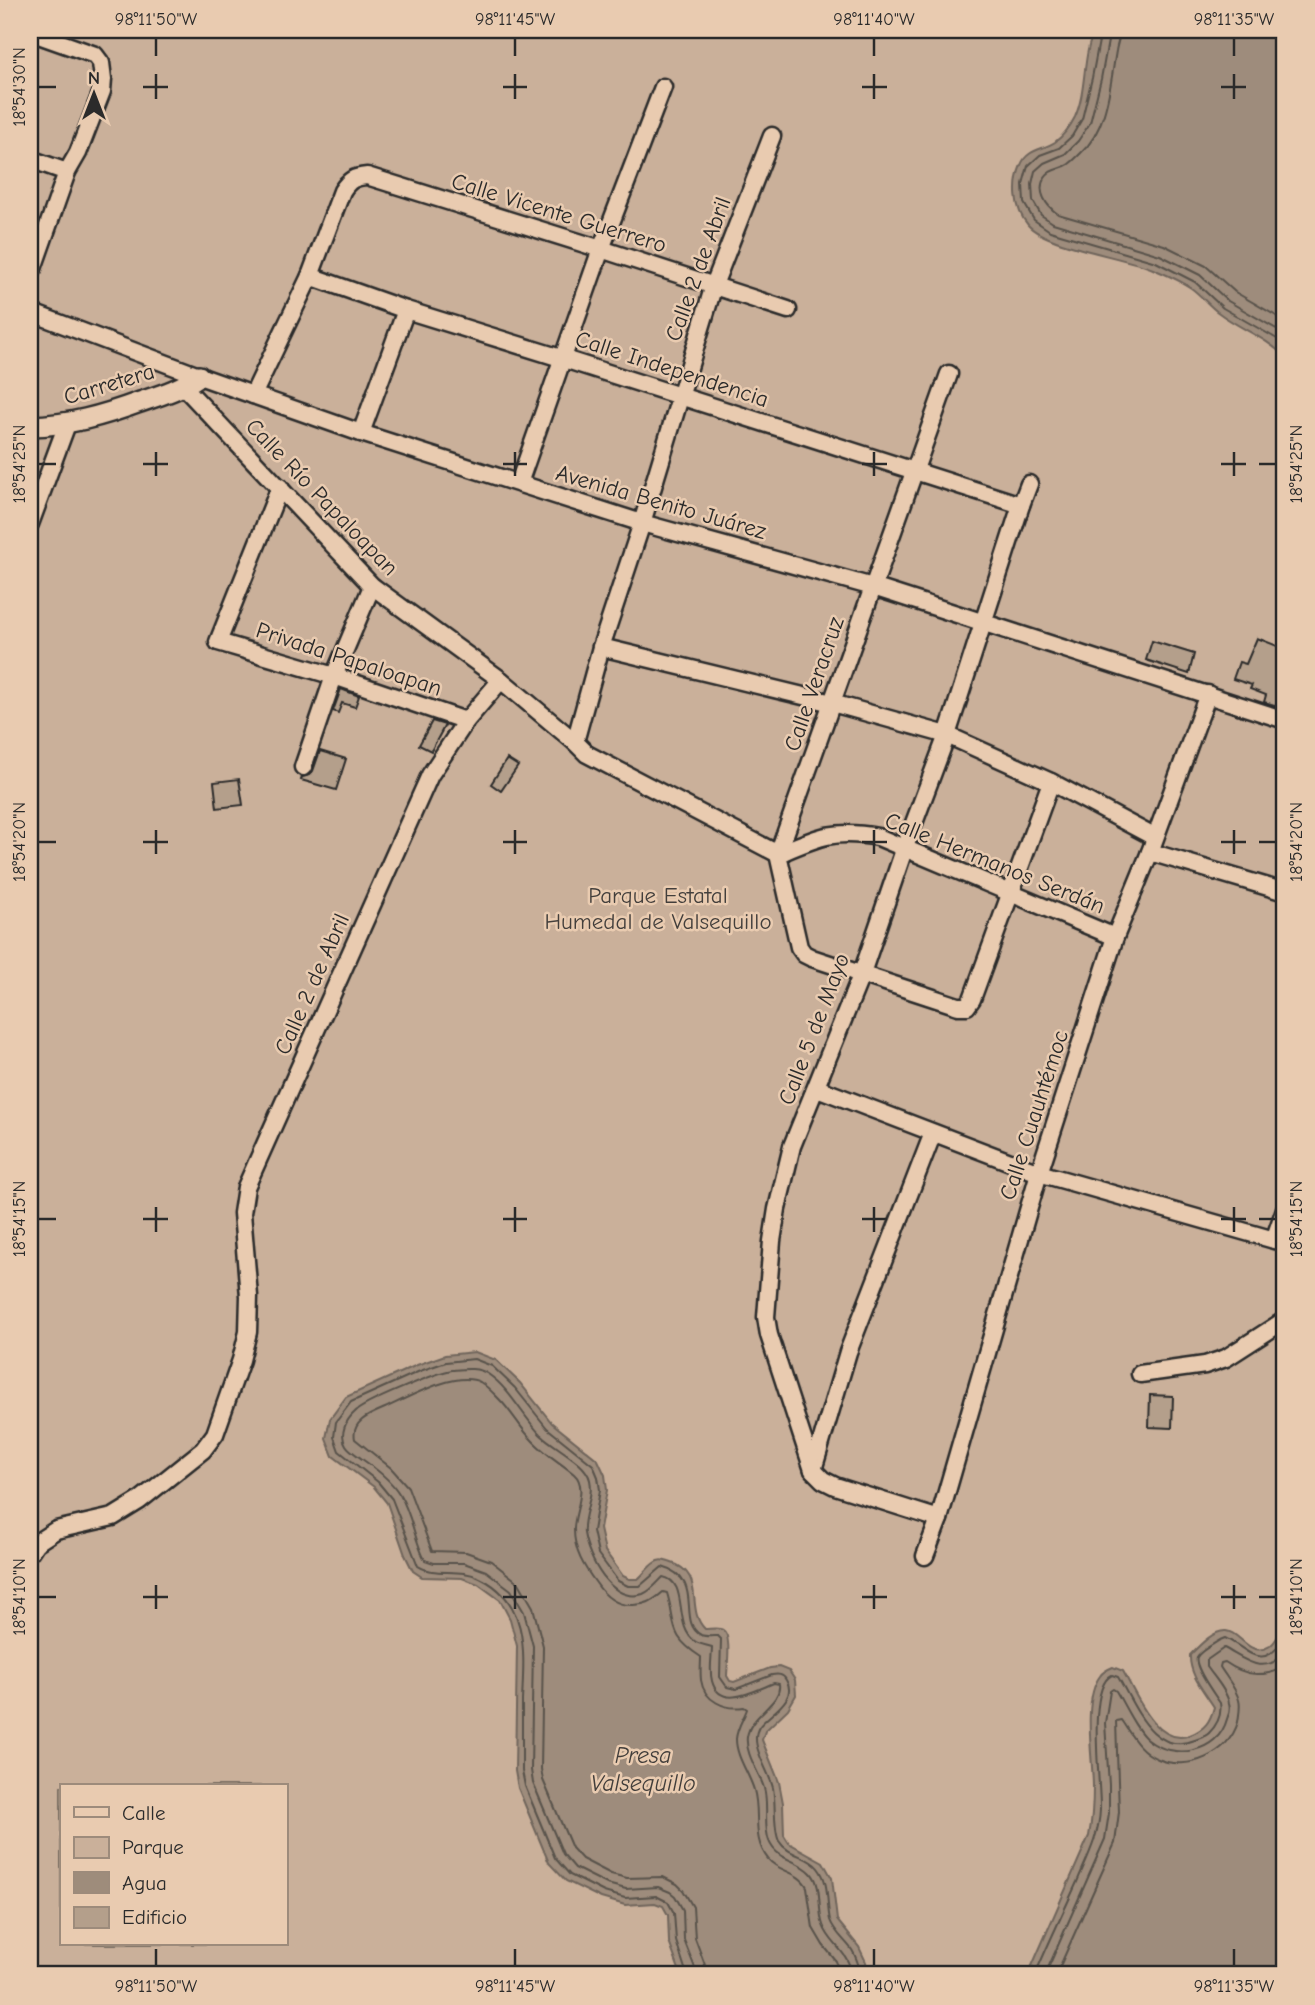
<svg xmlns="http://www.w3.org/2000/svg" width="1315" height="2005" font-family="'Comic Neue',sans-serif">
	<rect width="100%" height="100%" fill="#e9cbb0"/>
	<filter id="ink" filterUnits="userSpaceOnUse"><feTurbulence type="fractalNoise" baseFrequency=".0143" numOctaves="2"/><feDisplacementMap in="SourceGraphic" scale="14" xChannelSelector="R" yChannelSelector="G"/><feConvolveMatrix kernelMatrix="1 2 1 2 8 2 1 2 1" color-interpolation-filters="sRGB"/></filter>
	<g filter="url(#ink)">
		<path fill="#cab09a" stroke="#7a6e62" stroke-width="2" fill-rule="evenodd" d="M30,30H1285V1975H30ZM61,1786H285V1944H61Z"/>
		<g fill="#9e8c7b" stroke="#70655b" stroke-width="2">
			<path d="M1095,30H1285V357C1266,337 1240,329 1219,313C1209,306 1201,295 1191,288C1180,280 1165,274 1153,269C1124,257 1046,246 1028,225C1014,209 1013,184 1021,165C1027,149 1043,150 1055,142C1063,136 1070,127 1075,117C1087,91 1082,53 1095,30Z"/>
			<path d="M475,1352L496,1360L520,1383L552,1423L598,1460L605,1475L607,1490L600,1529L605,1551L623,1576L629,1579H638C644,1574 648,1567 654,1563C659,1559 663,1560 669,1562C708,1573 684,1609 705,1629C710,1629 719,1627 723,1630C732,1635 727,1667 727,1676L730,1681L734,1682L770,1668L779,1667L789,1671L795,1680L796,1695L788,1709L765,1731L762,1740L779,1782L783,1803L784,1835L789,1843L823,1862L832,1878L837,1920L859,1947L866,1962L868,1975H681L669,1942L668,1915L663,1906L655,1903L625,1905L601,1898L566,1881L549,1863L518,1788L515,1771L517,1646L510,1619L500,1600L478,1584L462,1578L422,1577L413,1571L405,1555L387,1503L374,1487L333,1456L326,1438L330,1419L346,1397L417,1365L445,1355Z"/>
			<path d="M1285,1578V1975H1028L1089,1836C1092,1820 1093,1804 1093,1787C1093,1759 1082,1700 1100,1676C1103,1671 1108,1669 1113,1667L1123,1671C1136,1694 1157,1748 1190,1735C1205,1729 1210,1722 1214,1707C1204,1691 1189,1675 1190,1655C1198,1647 1213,1630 1226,1631C1241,1632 1249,1659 1270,1646C1275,1642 1280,1634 1281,1628C1285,1612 1282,1595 1285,1578Z"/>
		</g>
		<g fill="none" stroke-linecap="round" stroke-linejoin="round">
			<g stroke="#59524b" stroke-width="2">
				<path d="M1101,30L1092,78L1082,119L1072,136L1059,148L1040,155L1028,166L1023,184L1024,203L1034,220L1050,231L1156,262L1195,282L1223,308L1279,340L1285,346"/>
				<path d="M1110,30L1101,79L1090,123L1078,141L1065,154L1044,163L1035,171L1032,184L1033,201L1041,215L1053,223L1160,255L1200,275L1228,301L1285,334"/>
				<path d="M1120,30C1120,38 1117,44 1116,51C1110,85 1108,128 1081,153C1077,157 1073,161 1069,164C1062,169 1049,169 1045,177C1036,191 1046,206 1058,214L1164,245L1206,266L1235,292L1285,321"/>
				<path d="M687,1975L676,1941L674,1913L668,1902L656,1896L625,1898L604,1892L570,1875L555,1858L525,1786L522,1771C522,1747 522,1724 522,1701C524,1654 530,1602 480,1578C459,1567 435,1577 418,1566L392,1499L378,1482L339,1451L334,1437L336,1422L351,1402L420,1371L446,1362L474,1359L492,1366L515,1388L547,1428L593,1465L598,1477L600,1490L593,1531L598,1554L618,1581L628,1586H640L662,1567C706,1579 676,1622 701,1635C706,1637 713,1636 718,1636L721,1639L720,1677L727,1687L736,1689L772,1675C778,1674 783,1674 786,1680C799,1700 768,1714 759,1727C754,1735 756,1745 759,1753C763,1765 770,1776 773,1788C776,1803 773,1830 779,1841C788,1856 808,1855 818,1868C830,1883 826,1902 830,1920C834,1932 845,1940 852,1950C857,1958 859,1966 861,1975"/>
				<path d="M696,1975L695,1968L684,1940L683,1910L675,1896L670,1892L658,1887L626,1889L607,1884L575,1868L563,1854L533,1783L531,1770L533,1646L524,1612L511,1590L486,1571L464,1563H434L425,1560C414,1539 412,1515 400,1495C391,1480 376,1469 362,1459C357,1455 349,1450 346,1445C339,1434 346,1420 355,1412C363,1403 438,1372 452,1370C464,1369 477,1367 488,1374C510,1389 522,1415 540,1434C553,1447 586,1462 590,1480C594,1498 582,1515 584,1533C588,1558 611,1604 643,1594C651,1591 657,1583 663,1577C690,1582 672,1627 696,1642C701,1645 707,1645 712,1647C712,1657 709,1670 712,1681C720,1711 756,1690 774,1683L779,1684C782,1704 750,1714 747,1737C745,1754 759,1772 764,1788C769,1805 763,1825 769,1841C777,1861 798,1859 811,1873C823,1886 817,1909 823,1925C830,1945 848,1950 852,1975"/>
				<path d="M707,1975L705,1965L695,1938L693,1907L683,1890L677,1884L663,1877L627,1878L611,1874L582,1859L572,1848L543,1780L541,1769L543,1646L533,1607L519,1583L491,1561L466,1552L432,1551L408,1487L391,1468L355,1439C351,1421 371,1414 385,1408C407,1398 456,1370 480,1382C487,1386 494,1394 500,1400C512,1412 520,1428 533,1441C545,1454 561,1463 574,1474C589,1487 573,1514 574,1530C574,1551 584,1567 596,1583C604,1595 614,1605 630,1605C644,1606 653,1601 663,1592L667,1593C677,1626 667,1635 701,1657C701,1664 700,1672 701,1680C704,1701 725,1710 744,1707L747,1709C744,1718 737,1727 736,1739C736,1757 749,1773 754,1790C761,1814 751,1838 768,1859C778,1872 799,1871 807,1887L813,1928L823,1945L836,1961L841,1975"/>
				<path d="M1035,1975C1048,1944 1063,1913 1077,1882C1087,1858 1099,1836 1100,1810C1101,1784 1086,1687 1112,1675L1118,1677C1135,1705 1153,1757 1195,1740C1200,1738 1205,1737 1209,1733C1217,1725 1222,1714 1220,1703C1214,1694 1193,1666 1197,1657C1201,1650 1214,1644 1220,1640L1225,1638C1250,1650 1261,1673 1285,1638"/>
				<path d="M1045,1975L1105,1839L1109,1813V1785L1105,1723L1110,1691L1113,1689L1116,1691C1124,1704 1136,1731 1148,1740C1173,1760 1218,1754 1227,1719C1229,1714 1231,1709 1229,1703C1227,1691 1214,1677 1207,1667V1660L1224,1648C1245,1659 1263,1677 1285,1653"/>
				<path d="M1056,1975L1115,1843L1119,1812L1116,1721L1121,1720C1132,1736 1139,1751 1158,1759C1188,1772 1229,1754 1238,1722C1239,1714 1241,1707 1239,1700C1236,1688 1226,1677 1220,1667L1221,1663L1225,1662C1245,1676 1263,1678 1285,1667"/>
			</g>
		</g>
		<g fill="#b49f8b" stroke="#2b2b2b" stroke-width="2">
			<path d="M1257,638L1285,649V708L1264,702L1266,695L1250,689L1252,685L1233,679L1239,662L1246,664Z"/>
			<path d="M1152,641L1194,654L1189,674L1146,660Z"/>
			<path d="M341,689L359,696L355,707L342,703L338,713L333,711Z"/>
			<path d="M432,721L445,725L431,751L419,745Z"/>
			<path d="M320,751L346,759L336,790L301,780L302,777L309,775L313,771Z"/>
			<path d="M507,759L518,766L501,791L491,784Z"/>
			<path d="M239,779L243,805L217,808L214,782Z"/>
			<path d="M1150,1395L1173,1396L1172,1428L1149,1427Z"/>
		</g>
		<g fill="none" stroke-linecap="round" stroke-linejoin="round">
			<g stroke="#2b2b2b" stroke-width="21">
				<g id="minor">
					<path d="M30,32L95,55L101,63L103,79L102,91L78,153L67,172L30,277"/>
					<path d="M30,159L67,172"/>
					<path d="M310,276L406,310L564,359L1021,505"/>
					<path d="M30,312L199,376L361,433L642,523L873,587L1285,720"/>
					<path d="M949,374L778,854L799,947L804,954L812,958L958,1006H967L972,999L1051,782"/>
					<path d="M184,387L372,586L501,680L575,742L587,754L778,854"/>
					<path d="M253,395L310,276L342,191C349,180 354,177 367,176L601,249L788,310"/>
					<path d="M361,433L406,310"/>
					<path d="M519,483L601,249L663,87"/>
					<path d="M280,487L218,642L334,676L466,721"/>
					<path d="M30,524L67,424"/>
					<path d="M601,647L832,703L947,735L1051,782L1154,837"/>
					<path d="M575,742L601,647L642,523L714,285L772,136"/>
					<path d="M303,767L334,676L372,586"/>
					<path d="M1150,852L1285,892"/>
					<path d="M778,854C818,837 833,829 878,837L1115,937"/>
					<path d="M817,1088L1039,1173L1285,1243"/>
					<path d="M1274,1240L1285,1209"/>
					<path d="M1140,1374L1205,1365L1226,1358L1285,1320"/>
					<path d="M813,1470L848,1352L933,1133"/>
					<path d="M939,1519L835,1486L823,1480L813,1470L769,1335L766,1317L772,1241L777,1209L792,1146L862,973L905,847L947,735L1021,505L1029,484"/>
					<path d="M30,1552L36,1543L56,1530L113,1517L139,1501L203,1450L215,1434L241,1360L248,1332L249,1296L242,1213L246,1187L430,775L466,721L501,680"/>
					<path d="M925,1556L939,1519L1039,1173L1115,937L1150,852L1208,694"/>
				</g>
			</g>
			<g stroke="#2b2b2b" stroke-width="24">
				<path id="tertiary" d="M30,426C70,425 102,416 140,402C161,395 181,389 199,376"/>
			</g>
			<use href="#minor" stroke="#e9cbb0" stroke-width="16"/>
			<use href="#tertiary" stroke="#e9cbb0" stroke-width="19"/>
		</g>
	</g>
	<path fill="none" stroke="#2b2b2b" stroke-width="2.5" d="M156,38V56M515,38V56M874,38V56M1234,38V56M156,74V99M515,74V99M874,74V99M1234,74V99M38,87H56M143,87H168M503,87H527M862,87H887M1221,87H1246M156,452V476M515,452V476M874,452V476M1234,452V476M38,464H56M143,464H168M503,464H527M862,464H887M1221,464H1246M1259,464H1276M156,830V854M515,830V854M874,830V854M1234,830V854M38,842H56M143,842H168M503,842H527M862,842H887M1221,842H1246M1259,842H1276M156,1207V1232M515,1207V1232M874,1207V1232M1234,1207V1232M38,1219H56M143,1219H168M503,1219H527M862,1219H887M1221,1219H1246M1259,1219H1276M156,1585V1609M515,1585V1609M874,1585V1609M1234,1585V1609M38,1597H56M143,1597H168M503,1597H527M862,1597H887M1221,1597H1246M1259,1597H1276M156,1949V1966M515,1949V1966M874,1949V1966M1234,1949V1966"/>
	<g text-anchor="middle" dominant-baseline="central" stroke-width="5" stroke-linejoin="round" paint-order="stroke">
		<g font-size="23" fill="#2b2b2b" stroke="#e9cbb0">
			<text transform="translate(559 213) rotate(17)">Calle Vicente Guerrero</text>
			<text transform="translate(698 269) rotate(-70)">Calle 2 de Abril</text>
			<text transform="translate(672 369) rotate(18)">Calle Independencia</text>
			<text transform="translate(109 384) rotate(-17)">Carretera</text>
			<text transform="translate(322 497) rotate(46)">Calle Río Papaloapan</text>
			<text transform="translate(661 502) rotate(16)">Avenida Benito Juárez</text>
			<text transform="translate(349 659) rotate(18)">Privada Papaloapan</text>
			<text transform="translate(814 684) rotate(-71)">Calle Veracruz</text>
			<text transform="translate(995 863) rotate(22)">Calle Hermanos Serdán</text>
			<text transform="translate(312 984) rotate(-66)">Calle 2 de Abril</text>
			<text transform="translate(814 1029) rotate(-69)">Calle 5 de Mayo</text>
			<text transform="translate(1034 1115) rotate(-72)">Calle Cuauhtémoc</text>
		</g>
		<g font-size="23" fill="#433f3c" stroke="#e9cbb0">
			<text x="658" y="895">Parque Estatal<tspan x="658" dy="26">Humedal de Valsequillo</tspan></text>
		</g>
		<g font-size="24" font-style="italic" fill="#423e3b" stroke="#e9cbb0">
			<text x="643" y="1755">Presa<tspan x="643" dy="28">Valsequillo</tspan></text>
		</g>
	</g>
	<rect width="1315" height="2005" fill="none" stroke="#e9cbb0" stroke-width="77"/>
	<rect x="60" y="1784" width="228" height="161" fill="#e9cbb0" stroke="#9d8b7b" stroke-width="2"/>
	<rect x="74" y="1807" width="35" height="10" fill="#e9cbb0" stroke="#9d8b7b" stroke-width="2"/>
	<text x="122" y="1820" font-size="21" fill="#2b2b2b">Calle</text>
	<rect x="74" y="1837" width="35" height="21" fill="#cab09a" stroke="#9d8b7b" stroke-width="2"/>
	<text x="122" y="1854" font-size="21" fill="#2b2b2b">Parque</text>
	<rect x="74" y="1872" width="35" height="21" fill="#9e8c7b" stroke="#9d8b7b" stroke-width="2"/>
	<text x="122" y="1890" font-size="21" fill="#2b2b2b">Agua</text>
	<rect x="74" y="1907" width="35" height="21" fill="#b49f8b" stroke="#9d8b7b" stroke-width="2"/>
	<text x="122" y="1924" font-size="21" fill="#2b2b2b">Edificio</text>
	<g transform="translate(94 94)" stroke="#e9cbb0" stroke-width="5" paint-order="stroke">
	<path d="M0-5L12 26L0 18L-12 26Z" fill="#2b2b2b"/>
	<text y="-10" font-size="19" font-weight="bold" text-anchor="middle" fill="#2b2b2b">N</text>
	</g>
	<rect x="38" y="38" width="1238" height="1928" fill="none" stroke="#2b2b2b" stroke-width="2.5"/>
	<g font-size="18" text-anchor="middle" fill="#2b2b2b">
		<text x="156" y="25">98°11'50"W</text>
		<text x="515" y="25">98°11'45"W</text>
		<text x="874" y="25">98°11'40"W</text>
		<text x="1234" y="25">98°11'35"W</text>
		<text transform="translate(19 87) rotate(-90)" y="6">18°54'30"N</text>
		<text transform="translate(19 464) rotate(-90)" y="6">18°54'25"N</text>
		<text transform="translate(1296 464) rotate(-90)" y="6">18°54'25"N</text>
		<text transform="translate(19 842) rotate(-90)" y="6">18°54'20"N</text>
		<text transform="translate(1296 842) rotate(-90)" y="6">18°54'20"N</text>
		<text transform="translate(19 1219) rotate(-90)" y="6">18°54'15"N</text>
		<text transform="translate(1296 1219) rotate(-90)" y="6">18°54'15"N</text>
		<text transform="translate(19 1597) rotate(-90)" y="6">18°54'10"N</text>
		<text transform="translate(1296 1597) rotate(-90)" y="6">18°54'10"N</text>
		<text x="156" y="1992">98°11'50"W</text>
		<text x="515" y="1992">98°11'45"W</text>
		<text x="874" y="1992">98°11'40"W</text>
		<text x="1234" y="1992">98°11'35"W</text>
	</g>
</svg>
